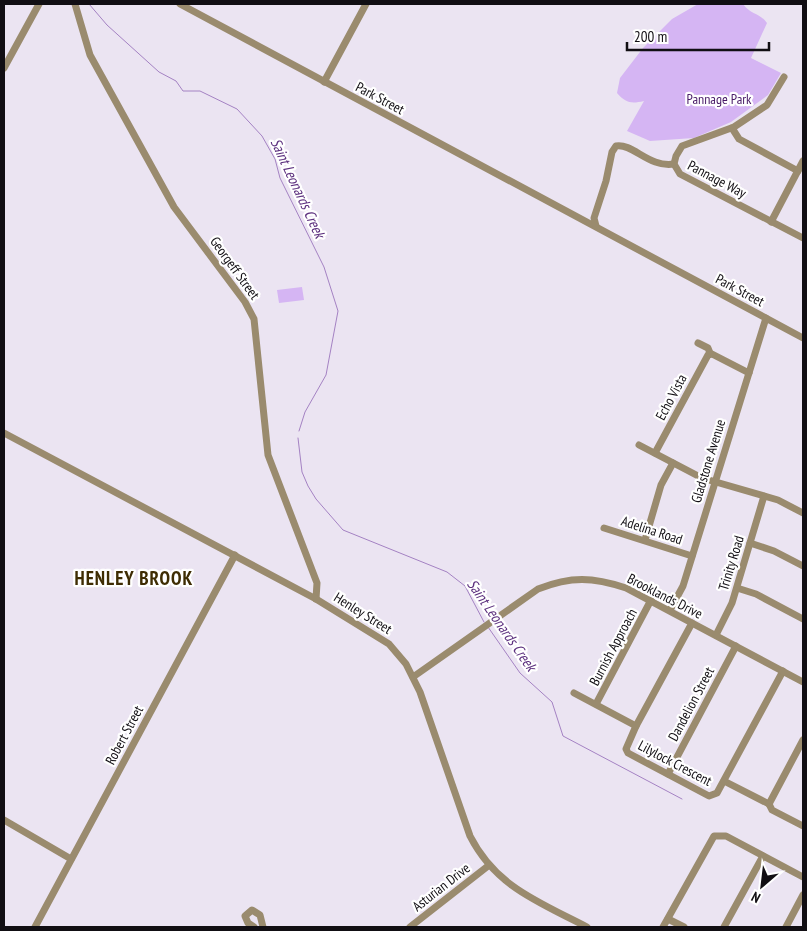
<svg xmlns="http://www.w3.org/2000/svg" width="807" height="931" font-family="'PT Sans Narrow',sans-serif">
	<rect width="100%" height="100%" fill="#ebe4f2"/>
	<g fill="#d5b5f3">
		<path d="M698,4H743C751,15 760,13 767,23L751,58L781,73L768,95L731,122L694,138L650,141L627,131L644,101C631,104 626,103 617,93L620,78L643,48L672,19Z"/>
		<path d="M302,287L304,300L279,303L277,290Z"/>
	</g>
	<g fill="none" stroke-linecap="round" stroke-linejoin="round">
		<g stroke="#a482c3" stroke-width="1">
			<path d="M89,4L107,25L159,72L176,81L183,91H200L237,109L262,136L275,159L280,178L324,267L338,311L326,375L305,412L299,431"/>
			<path d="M298,438L302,472L308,486L316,499L343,530L447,572L465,586L484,622"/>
			<path d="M488,627L520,673L552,702L563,736L682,799"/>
		</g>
		<g stroke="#9a8b6e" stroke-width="7">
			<path d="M75,4L90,55L174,207L245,302L254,319L268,455L317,583L316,599"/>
			<path d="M180,4L803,338"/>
			<path d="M4,68L39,4"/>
			<path d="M784,77L767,105L734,127L682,146L676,156L674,164L680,174L803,238"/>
			<path d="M324,82L366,4"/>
			<path d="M732,128L739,139L798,171"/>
			<path d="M771,222L803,161"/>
			<path d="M596,226L594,218L606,181L612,152L616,146C633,143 649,168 674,164"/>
			<path d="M698,343L708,348L710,353"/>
			<path d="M4,433L316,599L389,644L406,664L420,692L470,836C496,887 539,902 587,927"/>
			<path d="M639,445L702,478L778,500L803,513"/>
			<path d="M655,453L708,355L712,354L749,373"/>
			<path d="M604,528L692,556"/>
			<path d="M645,540L661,485L673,463"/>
			<path d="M750,543L774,551L803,566"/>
			<path d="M737,588L756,594L803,619"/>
			<path d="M670,610L683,586L766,318"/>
			<path d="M692,623L636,726L626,749L628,753L709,796L717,793L783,671"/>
			<path d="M716,635L732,603L764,496"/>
			<path d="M413,677L538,589C571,576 593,577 626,588L803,682"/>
			<path d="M574,693L636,726"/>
			<path d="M596,704L651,600"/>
			<path d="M668,774L736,646"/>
			<path d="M724,781L769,804"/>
			<path d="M769,804L803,740"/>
			<path d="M769,804L772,810L803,826"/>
			<path d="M4,820L71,859"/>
			<path d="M668,919L684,927"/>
			<path d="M35,927L235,555"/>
			<path d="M254,927L248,923L245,916L252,910L260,915L263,927"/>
			<path d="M410,927L488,866"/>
			<path d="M663,927L714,836H726L803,877"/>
			<path d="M724,927L763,856"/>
			<path d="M786,927L803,895"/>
		</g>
	</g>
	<g text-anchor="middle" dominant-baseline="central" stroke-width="4.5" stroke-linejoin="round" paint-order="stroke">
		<g font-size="14" fill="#110e13" stroke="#fff">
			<text transform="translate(380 98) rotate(28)">Park Street</text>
			<text transform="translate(717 179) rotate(28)">Pannage Way</text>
			<text transform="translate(235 268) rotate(54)">Georgeff Street</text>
			<text transform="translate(740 290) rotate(28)">Park Street</text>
			<text transform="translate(671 397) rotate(-62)">Echo Vista</text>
			<text transform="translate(708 461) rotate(-73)">Gladstone Avenue</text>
			<text transform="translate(652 530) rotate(18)">Adelina Road</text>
			<text transform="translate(731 563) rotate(-73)">Trinity Road</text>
			<text transform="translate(665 596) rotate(27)">Brooklands Drive</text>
			<text transform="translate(363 613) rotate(32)">Henley Street</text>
			<text transform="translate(613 647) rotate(-62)">Burnish Approach</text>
			<text transform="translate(691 704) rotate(-62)">Dandelion Street</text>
			<text transform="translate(124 735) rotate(-62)">Robert Street</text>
			<text transform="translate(675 763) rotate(28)">Lilylock Crescent</text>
			<text transform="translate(441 887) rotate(-38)">Asturian Drive</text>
		</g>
		<g font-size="14" fill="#471966" stroke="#fff">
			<text x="719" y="99">Pannage Park</text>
		</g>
		<g font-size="15" font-style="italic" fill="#5d317f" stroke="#fff">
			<text transform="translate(298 188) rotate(65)">Saint Leonards Creek</text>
			<text transform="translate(502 625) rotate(55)">Saint Leonards Creek</text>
		</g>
		<g font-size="19" font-weight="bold" letter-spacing="1" fill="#3e2c03" stroke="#fff">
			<text x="134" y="578">HENLEY BROOK</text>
		</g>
	</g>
	<rect width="807" height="931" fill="none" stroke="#110e13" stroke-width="10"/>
	<g transform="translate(762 886) rotate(208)" stroke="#ffffff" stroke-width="4" paint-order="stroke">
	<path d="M0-4L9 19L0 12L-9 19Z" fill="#110e13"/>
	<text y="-8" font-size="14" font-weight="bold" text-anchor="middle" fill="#110e13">N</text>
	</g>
	<path d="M627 42v8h142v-8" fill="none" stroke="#110e13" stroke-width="2.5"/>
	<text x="634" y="42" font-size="15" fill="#110e13" stroke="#ffffff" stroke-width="4" paint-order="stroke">200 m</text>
</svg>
